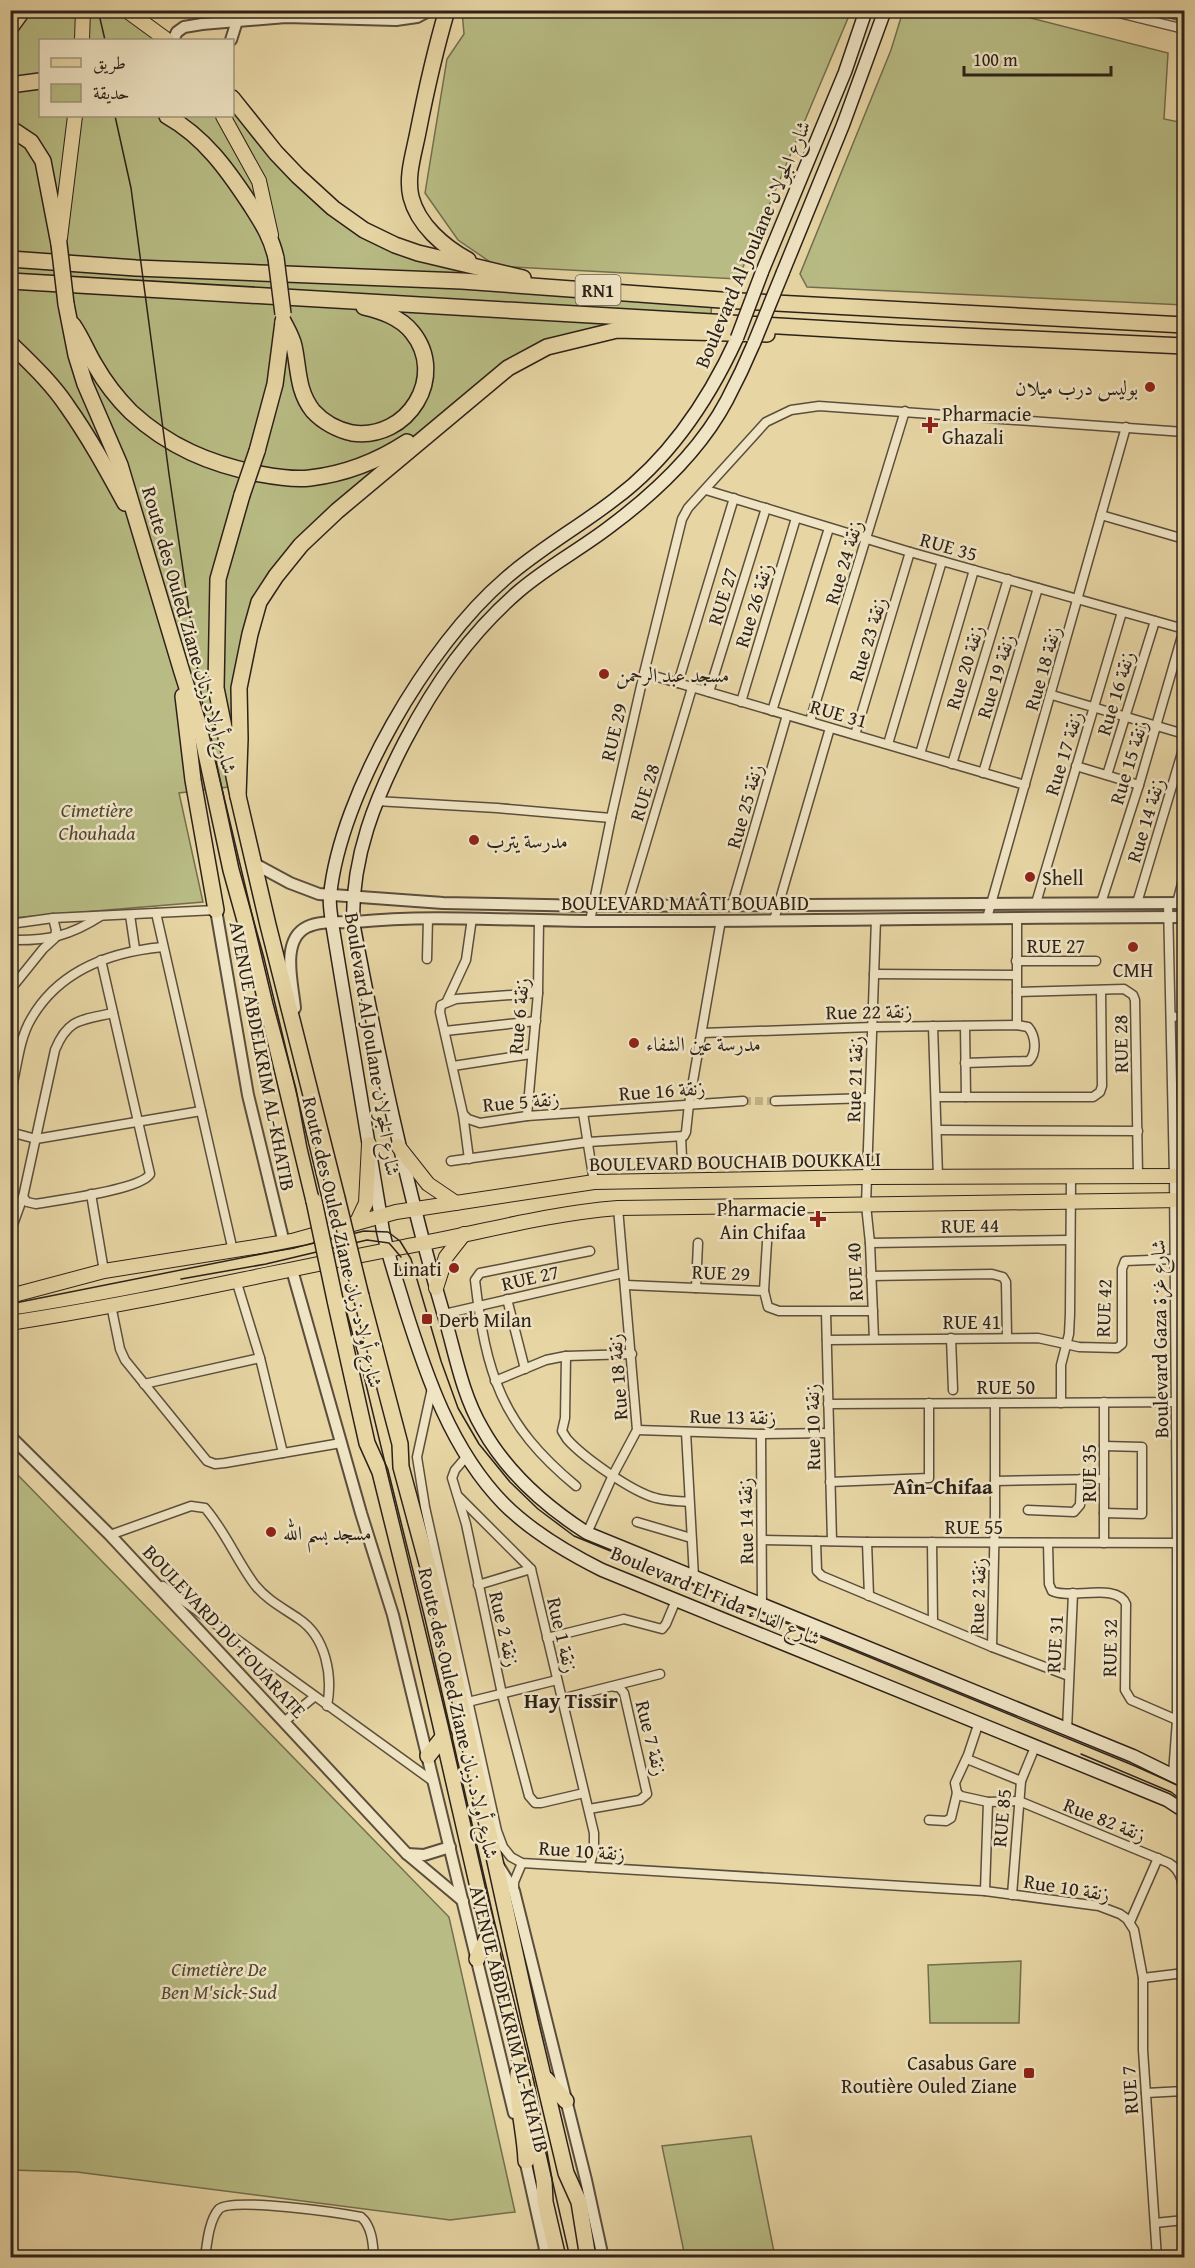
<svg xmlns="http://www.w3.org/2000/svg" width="1195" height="2268" font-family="'Gentium Book Plus',Amiri,serif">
	<rect width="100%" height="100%" fill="#e7d5a4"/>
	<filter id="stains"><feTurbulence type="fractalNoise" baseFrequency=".00333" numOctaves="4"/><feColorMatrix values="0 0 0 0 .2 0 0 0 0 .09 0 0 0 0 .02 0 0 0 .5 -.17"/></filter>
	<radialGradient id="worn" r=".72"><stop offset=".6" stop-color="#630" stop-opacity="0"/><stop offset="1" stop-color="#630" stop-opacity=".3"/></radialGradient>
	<g fill="#b8bc84" stroke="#726e4e" stroke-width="1.5">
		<path d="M11,11H118L160,40H40V116H232L233,109L353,228L488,277L712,297L710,335L586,334L505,376L284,564L249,625L237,786L179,793L203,902L11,918Z"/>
		<path d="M462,11H851L738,279L496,266L458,240L425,193L447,59L464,34Z"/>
		<path d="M903,11H1003L1168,53L1164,119L1184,123V305L807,287L800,274L891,50Z"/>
		<path d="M11,1468L449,1917L515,2212L450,2220L77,2172L11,2170Z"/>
		<path d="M1021,1961L1019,2023H930L928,1965Z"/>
		<path d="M751,2136L775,2257H685L662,2146Z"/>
	</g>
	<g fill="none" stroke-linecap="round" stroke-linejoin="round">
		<path stroke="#c2b188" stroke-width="8" stroke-dasharray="8 4" stroke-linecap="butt" d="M743,1101H775"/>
		<g stroke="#5c4e3c" stroke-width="11">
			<g id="minor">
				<path d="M236,10L237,21"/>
				<path d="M1107,10L1184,29"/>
				<path d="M1159,10L1184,17"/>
				<path d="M706,490L910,552L1184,629"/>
				<path d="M1101,515L1184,539"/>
				<path d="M644,673L1025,785"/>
				<path d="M678,683L734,498"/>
				<path d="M709,692L766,508"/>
				<path d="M1052,695L1184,734"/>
				<path d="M741,702L796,518"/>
				<path d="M772,711L829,528"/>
				<path d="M810,721L905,411"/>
				<path d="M855,735L910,552"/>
				<path d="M888,744L942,561"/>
				<path d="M920,754L974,570"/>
				<path d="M952,764L1008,579"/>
				<path d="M1076,766L1139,785"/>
				<path d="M983,773L1038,588"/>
				<path d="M1107,775L1155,621"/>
				<path d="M376,801L497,808L611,818"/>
				<path d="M1036,903L1122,612"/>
				<path d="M1101,903L1139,785L1184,629"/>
				<path d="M1137,903L1184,746"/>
				<path d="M1168,903L1174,1175L1177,1543V1720L1173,1774"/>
				<path d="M1177,903L1184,876"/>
				<path d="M732,905L787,715"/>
				<path d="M627,906L692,688"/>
				<path d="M156,913L233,1251"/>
				<path d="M130,915L135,949"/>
				<path d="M987,918L1126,427"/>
				<path d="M774,920L830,728"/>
				<path d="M590,921L611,818L644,673L682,519L688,508L766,422L791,410L819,406L1184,432"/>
				<path d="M10,924L53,918L216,910"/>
				<path d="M10,940C48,941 70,936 101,916"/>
				<path d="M427,959L428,918"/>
				<path d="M1016,961H1096"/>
				<path d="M874,974L1016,975"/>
				<path d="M10,990L43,949L55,938L56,930L53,918"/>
				<path d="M1017,992L1124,989L1133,995L1135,1000L1138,1175"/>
				<path d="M447,1001L466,960L472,918"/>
				<path d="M1171,1017L1184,1016"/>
				<path d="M1017,1025V917"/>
				<path d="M933,1026L938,1177"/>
				<path d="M965,1026L966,1097"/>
				<path d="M445,1031L536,1021"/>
				<path d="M702,1033L872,1027L1017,1025L1028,1027C1036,1036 1037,1053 1029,1061L965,1063"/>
				<path d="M453,1066L531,1054"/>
				<path d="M10,1095C17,1071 18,1041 31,1019C59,970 109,952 163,947"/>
				<path d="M936,1097H1093L1100,1092L1102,1086L1101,990"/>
				<path d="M775,1101L869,1098"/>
				<path d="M583,1113L594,1182"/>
				<path d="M463,1114L468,1119L480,1123L527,1116L743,1101"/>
				<path d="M527,1116L538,993L539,920"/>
				<path d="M938,1130L1138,1131"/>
				<path d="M10,1132L36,1139L201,1111"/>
				<path d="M681,1137L682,1158"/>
				<path d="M469,1159L463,1114L440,1012L441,1005L456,999L538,993"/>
				<path d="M451,1161L588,1142L684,1136L686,1132L689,1104L721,920"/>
				<path d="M91,1194L104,1271"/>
				<path d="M23,1197L27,1202L36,1204C57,1200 141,1190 150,1174L101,960"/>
				<path d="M10,1233L23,1197L55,1050C68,1018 82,1020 113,1013"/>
				<path d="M870,1243L1070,1240"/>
				<path d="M871,1276L992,1274L1003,1277L1006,1282L1007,1337"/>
				<path d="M626,1285L764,1291L768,1307L779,1311H873"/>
				<path d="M696,1288L698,1243"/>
				<path d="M764,1291L767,1242"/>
				<path d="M1175,1296H1184"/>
				<path d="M507,1299L525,1369"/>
				<path d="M111,1305L120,1349L125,1360L207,1461L215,1464L225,1463L341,1443"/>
				<path d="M826,1312L832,1541"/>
				<path d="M444,1314L623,1273"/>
				<path d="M951,1338L953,1390"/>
				<path d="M874,1339L870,1243L866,1205L876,919"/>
				<path d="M827,1340L1038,1338L1079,1347L1117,1348L1122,1344V1269L1125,1261L1174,1259"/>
				<path d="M566,1356L565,1418L562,1431L567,1439C583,1457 632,1492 656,1498C666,1501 678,1501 688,1502"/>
				<path d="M260,1358L283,1453"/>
				<path d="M495,1381L546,1360L566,1356L632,1354"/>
				<path d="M144,1384L260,1358L236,1280"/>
				<path d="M432,1388L417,1457L425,1507L497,1831L503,1847L511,1857L522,1863L985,1891L1099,1906L1120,1914L1127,1919L1134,1930L1143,1978V2050L1157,2258"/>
				<path d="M1104,1402V1543"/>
				<path d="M1061,1403V1365L1069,1334L1070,1314L1071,1176"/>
				<path d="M828,1404L1184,1402"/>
				<path d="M637,1430L761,1434L829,1433"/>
				<path d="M686,1432L694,1577"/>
				<path d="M761,1434L762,1606"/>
				<path d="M1104,1446L1142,1447V1514L1104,1513"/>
				<path d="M467,1456L455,1470L452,1478L466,1524L502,1694L529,1796L535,1803H541L584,1793"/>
				<path d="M995,1481L1104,1479"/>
				<path d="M830,1482L929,1478V1403"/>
				<path d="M576,1486C501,1424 486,1374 475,1280L480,1273L590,1251"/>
				<path d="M459,1497L531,1569"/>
				<path d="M1028,1510L1074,1512L1080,1505L1081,1479"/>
				<path d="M637,1522L691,1538"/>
				<path d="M587,1533L613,1475L637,1430L618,1208"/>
				<path d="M110,1535L191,1506L205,1508C225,1531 237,1561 255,1585C267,1600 283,1608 299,1619C326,1637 333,1676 327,1706"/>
				<path d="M763,1540L867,1542L1184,1543"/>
				<path d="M816,1541L817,1571L822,1576L992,1647L1069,1676"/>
				<path d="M867,1542L869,1596"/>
				<path d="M932,1542L933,1622"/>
				<path d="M1048,1543L1049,1584L1052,1591C1071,1600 1117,1582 1126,1604L1125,1690L1131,1700L1177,1720"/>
				<path d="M478,1585L531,1569L594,1833V1851L589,1867"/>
				<path d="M163,1586L434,1782"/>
				<path d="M547,1638L624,1619L662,1629L666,1624L676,1600"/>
				<path d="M992,1647L995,1513V1403"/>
				<path d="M561,1699L660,1674"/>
				<path d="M468,1702L557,1680"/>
				<path d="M285,1721L314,1697"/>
				<path d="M1067,1730L1073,1593"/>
				<path d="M967,1759L1021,1781"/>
				<path d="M957,1793L961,1796L988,1802L1019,1801L1169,1863C1184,1872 1183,1888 1184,1905"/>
				<path d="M589,1809L640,1800L647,1794L624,1693L619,1687H615"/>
				<path d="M929,1820L946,1821L951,1818L957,1793L955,1783L968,1755L978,1725"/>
				<path d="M514,1891V1882L522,1863"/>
				<path d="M985,1891L988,1802"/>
				<path d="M1012,1895L1021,1781L1035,1747"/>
				<path d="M1130,1922L1158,1858"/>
				<path d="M1143,1978L1184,1973"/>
				<path d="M1146,2093L1184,2091"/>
				<path d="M1155,2223L1184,2220"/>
				<path d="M205,2258C207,2243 209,2220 219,2209C232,2197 340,2213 361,2217C372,2226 373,2244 374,2258"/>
				<path d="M535,2258L545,2250"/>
			</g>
		</g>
		<g stroke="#5c4e3c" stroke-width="14">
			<g id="tertiary">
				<path d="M173,40L177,32L184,27L202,24L286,17L396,20L417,17L430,10"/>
				<path d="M231,40L237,21"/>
				<path d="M253,863L290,883L319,894L443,903L593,906L1184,903"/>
				<path d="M216,910L248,1095L284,1243"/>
				<path d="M295,1008C293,985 280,940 307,927C321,920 340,923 355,922C434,914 513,921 593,921C790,922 987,917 1184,917"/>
				<path d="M292,1270L361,1513L393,1615L514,2113"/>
				<path d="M10,1436L110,1535L407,1854L463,1901"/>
				<path d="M407,1854L424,1855L450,1847"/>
				<path d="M498,1865L514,1891L586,2180L603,2258"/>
				<path d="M524,2155L547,2258"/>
			</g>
		</g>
		<g stroke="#2d2119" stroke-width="15">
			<g id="secondary">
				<path d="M762,272L845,72L866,10"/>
				<path d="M783,272L843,125L885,10"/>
				<path d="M737,338C709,399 670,458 615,499C579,527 539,549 505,579C428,645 340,794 330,896C329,904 331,914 332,923L383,1231C388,1256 397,1281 404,1305C426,1375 451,1450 504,1504C532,1532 566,1552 602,1570L1128,1784L1167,1800L1184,1811"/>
				<path d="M754,343C746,362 737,381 727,400C700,451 654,494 608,528C579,550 547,567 519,591C470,633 435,684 405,741C375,799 352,856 353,922C378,1053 405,1183 443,1312C455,1351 461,1392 482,1428C507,1473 545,1506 587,1533L1133,1756L1184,1781"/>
			</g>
		</g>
		<g stroke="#2d2119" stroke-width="16">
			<g id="primary">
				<path d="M126,10L167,40"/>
				<path d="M82,40L83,10"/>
				<path d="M223,116L259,181L271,235"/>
				<path d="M60,238L75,116"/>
				<path d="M398,1146L428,1184L456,1203"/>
				<path d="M357,1222L366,1203L369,1144"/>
				<path d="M436,1288L446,1257L464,1234"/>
				<path d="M10,1296L104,1271L292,1241L396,1212L594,1182L867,1177L1184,1176"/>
				<path d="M10,1323C142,1303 273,1272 403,1247C476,1234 543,1214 618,1208L1184,1200"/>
			</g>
		</g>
		<g stroke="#2d2119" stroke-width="18">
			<g id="trunk">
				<path d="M447,10C435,51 426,91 418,132C414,153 406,176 411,197C418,225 444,247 468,260"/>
				<path d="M10,28L23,10"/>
				<path d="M10,85L40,81"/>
				<path d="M232,98L276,153L298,176L333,208L364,230L395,245L418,253L523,278"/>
				<path d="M167,116C204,137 227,169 250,204C262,223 271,236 276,258"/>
				<path d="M10,128L31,142L43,161L59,244"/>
				<path d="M10,259L136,268L462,281L721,300L1184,325"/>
				<path d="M10,281L899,333L1184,346"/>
				<path d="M66,304L76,355L85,384L120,465L182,672L202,735L231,870L256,960L314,1201"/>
				<path d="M283,321C287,329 292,337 294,346C299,369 297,391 313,411C323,422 338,430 352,433C408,441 448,376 412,332C400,317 381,311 364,307"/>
				<path d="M73,325C82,338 87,352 95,365C104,381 118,399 131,412C169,447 210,464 260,474C276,477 294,480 310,478C344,474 378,461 407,442"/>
				<path d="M10,343C30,363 51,382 67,406C89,437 107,470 125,503"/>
				<path d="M257,451L275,384L283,322"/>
				<path d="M242,495L218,579L216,688L238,796L268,925L337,1198"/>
				<path d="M183,696L193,780L216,910"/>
				<path d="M238,796L240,739L239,688L250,634L259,602L276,576L301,545L337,511L508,368L547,347L617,330L767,334"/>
				<path d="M361,1296L400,1444L401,1467L442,1619L530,2021L566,2173L579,2202L588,2258"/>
				<path d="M335,1300L367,1443L380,1472L417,1621L486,1922L526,2084L544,2181L545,2202L558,2258"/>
				<path d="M428,1756L444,1736"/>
				<path d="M477,1959L489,1934"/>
				<path d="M518,2073C516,2103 525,2131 526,2161"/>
				<path d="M546,2079L566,2101"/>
			</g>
		</g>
		<use href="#minor" stroke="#efe4c4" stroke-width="8"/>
		<use href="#tertiary" stroke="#efe4c4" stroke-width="10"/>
		<use href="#secondary" stroke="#efe4c4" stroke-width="12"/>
		<use href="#primary" stroke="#e7d5a4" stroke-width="14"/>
		<use href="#trunk" stroke="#e7d5a4" stroke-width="15"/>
		<g stroke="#2d2119" stroke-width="1.5">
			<path d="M98,10L105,40"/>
			<path d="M115,116L131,188L169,474L204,713L273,1003L296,1089L307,1147L343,1299L363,1372L448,1724L570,2258"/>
			<path d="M181,1279L266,1264L367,1240L389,1243L401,1257"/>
			<path d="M10,1304L306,1245L364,1231L388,1232L400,1241L411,1259L441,1361L458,1408L479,1444L510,1482L538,1509L574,1536L1135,1766L1175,1784L1184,1790"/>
			<path d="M1081,1754L1171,1792L1184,1802"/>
		</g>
		<g stroke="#2d2119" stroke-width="15" stroke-linecap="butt">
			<g id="secondary-bridge">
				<path d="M737,338L762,272"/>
				<path d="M754,343L783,272"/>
			</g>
		</g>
		<g stroke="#2d2119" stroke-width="18" stroke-linecap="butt">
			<g id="trunk-bridge">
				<path d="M59,244L66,304"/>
				<path d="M276,258L283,314"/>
				<path d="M242,495L257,451"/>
				<path d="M337,1198L361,1296"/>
				<path d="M314,1201L335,1300"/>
			</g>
		</g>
		<use href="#secondary-bridge" stroke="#efe4c4" stroke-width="12"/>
		<use href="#trunk-bridge" stroke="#e7d5a4" stroke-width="15"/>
	</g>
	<g fill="#8f2418" stroke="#efe4c4" stroke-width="2">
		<circle cx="1150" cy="387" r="6"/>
		<path d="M927 416h6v6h6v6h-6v6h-6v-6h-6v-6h6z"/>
		<circle cx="604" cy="674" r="6"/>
		<circle cx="474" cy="840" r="6"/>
		<circle cx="1030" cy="877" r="6"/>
		<circle cx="1133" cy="947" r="6"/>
		<circle cx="634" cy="1043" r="6"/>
		<path d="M815 1210h6v6h6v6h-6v6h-6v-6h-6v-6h6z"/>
		<circle cx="454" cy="1268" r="6"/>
		<rect x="421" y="1313" width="12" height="12" rx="3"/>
		<circle cx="271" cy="1532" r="6"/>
		<rect x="1023" y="2067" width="12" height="12" rx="3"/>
	</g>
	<g text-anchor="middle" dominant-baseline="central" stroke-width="5" stroke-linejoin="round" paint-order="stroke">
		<rect fill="#efe4c4" stroke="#675c4c" stroke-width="1.5" x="575.5" y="275" width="45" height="30" rx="4.5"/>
		<g font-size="18" font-weight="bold" fill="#2d2119">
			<text x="598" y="290">RN1</text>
		</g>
		<g font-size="20" fill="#2d2119" stroke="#efe4c4">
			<text transform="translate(752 244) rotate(-67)">Boulevard Al Joulane شارع الجولان</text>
			<text transform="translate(949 546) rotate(16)">RUE 35</text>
			<text transform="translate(843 562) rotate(-73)">Rue 24 زنقة</text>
			<text transform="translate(722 596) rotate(-73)">RUE 27</text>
			<text transform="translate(753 605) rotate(-73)">Rue 26 زنقة</text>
			<text transform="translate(190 630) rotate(74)">Route des Ouled Ziane شارع أولاد زيان</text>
			<text transform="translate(867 639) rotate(-73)">Rue 23 زنقة</text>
			<text transform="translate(964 667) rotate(-73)">Rue 20 زنقة</text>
			<text transform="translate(1042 668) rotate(-74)">Rue 18 زنقة</text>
			<text transform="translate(995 676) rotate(-73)">Rue 19 زنقة</text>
			<text transform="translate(1115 693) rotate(-73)">Rue 16 زنقة</text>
			<text transform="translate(839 713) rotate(16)">RUE 31</text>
			<text transform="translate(613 732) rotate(-77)">RUE 29</text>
			<text transform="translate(1063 753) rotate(-73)">Rue 17 زنقة</text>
			<text transform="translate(1128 762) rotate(-73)">Rue 15 زنقة</text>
			<text transform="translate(644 792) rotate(-73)">RUE 28</text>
			<text transform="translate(744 806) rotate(-74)">Rue 25 زنقة</text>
			<text transform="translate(1145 820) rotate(-73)">Rue 14 زنقة</text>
			<text x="685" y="902">BOULEVARD MAÂTI BOUABID</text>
			<text x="1056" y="945">RUE 27</text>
			<text transform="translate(869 1011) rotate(-1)">Rue 22 زنقة</text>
			<text transform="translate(518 1016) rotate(-85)">Rue 6 زنقة</text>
			<text transform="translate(373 1044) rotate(81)">Boulevard Al Joulane شارع الجولان</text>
			<text transform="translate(1120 1044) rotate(-91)">RUE 28</text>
			<text transform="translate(263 1056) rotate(79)">AVENUE ABDELKRIM AL-KHATIB</text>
			<text transform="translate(854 1079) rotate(-88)">Rue 21 زنقة</text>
			<text transform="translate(662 1090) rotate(-4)">Rue 16 زنقة</text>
			<text transform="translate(521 1101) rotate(-5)">Rue 5 زنقة</text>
			<text transform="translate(735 1161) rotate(-1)">BOULEVARD BOUCHAIB DOUKKALI</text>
			<text transform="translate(970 1225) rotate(-1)">RUE 44</text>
			<text transform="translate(343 1242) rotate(77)">Route des Ouled Ziane شارع أولاد زيان</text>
			<text transform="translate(721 1272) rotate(2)">RUE 29</text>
			<text transform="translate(854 1272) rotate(-93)">RUE 40</text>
			<text transform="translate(530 1277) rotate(-13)">RUE 27</text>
			<text transform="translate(1103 1308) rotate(-88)">RUE 42</text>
			<text x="972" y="1321">RUE 41</text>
			<text transform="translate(1159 1339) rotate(-91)">Boulevard Gaza شارع غزة</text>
			<text transform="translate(617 1377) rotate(-94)">Rue 18 زنقة</text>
			<text x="1006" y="1386">RUE 50</text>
			<text transform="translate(733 1416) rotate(1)">Rue 13 زنقة</text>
			<text transform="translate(812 1427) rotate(-91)">Rue 10 زنقة</text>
			<text transform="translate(1088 1473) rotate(-90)">RUE 35</text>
			<text transform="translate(745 1521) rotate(-91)">Rue 14 زنقة</text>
			<text x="974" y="1526">RUE 55</text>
			<text transform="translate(716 1595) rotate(23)">Boulevard El Fida شارع الفداء</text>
			<text transform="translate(977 1596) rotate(-88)">Rue 2 زنقة</text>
			<text transform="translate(505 1629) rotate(77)">Rue 2 زنقة</text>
			<text transform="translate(225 1631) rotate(47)">BOULEVARD DU FOUARATE</text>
			<text transform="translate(563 1635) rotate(77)">Rue 1 زنقة</text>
			<text transform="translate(1054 1644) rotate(-87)">RUE 31</text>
			<text transform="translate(1109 1648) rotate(-89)">RUE 32</text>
			<text transform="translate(459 1713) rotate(77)">Route des Ouled Ziane شارع أولاد زيان</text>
			<text transform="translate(652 1738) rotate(76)">Rue 7 زنقة</text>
			<text transform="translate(1001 1818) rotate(-85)">RUE 85</text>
			<text transform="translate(1105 1819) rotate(22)">Rue 82 زنقة</text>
			<text transform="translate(582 1850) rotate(4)">Rue 10 زنقة</text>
			<text transform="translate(1067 1887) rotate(9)">Rue 10 زنقة</text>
			<text transform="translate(510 2019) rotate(76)">AVENUE ABDELKRIM AL-KHATIB</text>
			<text transform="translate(1129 2090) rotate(-94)">RUE 7</text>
		</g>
		<g font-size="20" fill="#2d2119" stroke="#efe4c4" text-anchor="start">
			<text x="1138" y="387" text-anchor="end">بوليس درب ميلان</text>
			<text x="942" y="413">Pharmacie<tspan x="942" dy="23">Ghazali</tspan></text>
			<text x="616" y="674">مسجد عبد الرحمن</text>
			<text x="486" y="840">مدرسة يترب</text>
			<text x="1042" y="877">Shell</text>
			<text x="1133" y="969" text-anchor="middle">CMH</text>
			<text x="646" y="1043">مدرسة عين الشفاء</text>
			<text x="806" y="1208" text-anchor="end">Pharmacie<tspan x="806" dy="23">Ain Chifaa</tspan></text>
			<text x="442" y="1268" text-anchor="end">Linati</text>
			<text x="439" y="1319">Derb Milan</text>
			<text x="283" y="1532">مسجد بسم الله</text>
			<text x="1017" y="2062" text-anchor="end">Casabus Gare<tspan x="1017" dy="23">Routière Ouled Ziane</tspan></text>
		</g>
		<g font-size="20" font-style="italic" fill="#504834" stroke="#efe4c4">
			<text x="97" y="809">Cimetière<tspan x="97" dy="23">Chouhada</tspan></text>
			<text x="219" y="1968">Cimetière De<tspan x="219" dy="23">Ben M'sick-Sud</tspan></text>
		</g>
		<g font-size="21" font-weight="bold" fill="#2d2119" stroke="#efe4c4">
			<text x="943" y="1486">Aîn-Chifaa</text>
			<text x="571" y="1700">Hay Tissir</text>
		</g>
	</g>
	<rect width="1195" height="2268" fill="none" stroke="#e7d5a4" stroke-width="36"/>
	<rect x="12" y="12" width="1171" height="2244" fill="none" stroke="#2d2119" stroke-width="3"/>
	<rect x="18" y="18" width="1159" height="2232" fill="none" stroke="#2d2119" stroke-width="1.5"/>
	<rect x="39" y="39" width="195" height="78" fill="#efe4c4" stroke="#a19680" stroke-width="1.5"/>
	<rect x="51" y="58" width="30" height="9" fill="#e7d5a4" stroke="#a19680" stroke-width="1.5"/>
	<text x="93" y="69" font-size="18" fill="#2d2119">طريق</text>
	<rect x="51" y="84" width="30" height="18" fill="#b8bc84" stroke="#a19680" stroke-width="1.5"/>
	<text x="93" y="99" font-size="18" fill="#2d2119">حديقة</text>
	<path d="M964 66v9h147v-9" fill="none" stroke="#2d2119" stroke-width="3"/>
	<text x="973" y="66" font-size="18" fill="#2d2119" stroke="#efe4c4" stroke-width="4.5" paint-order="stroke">100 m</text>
	<rect width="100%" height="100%" filter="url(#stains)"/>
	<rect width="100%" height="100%" fill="url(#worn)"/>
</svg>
